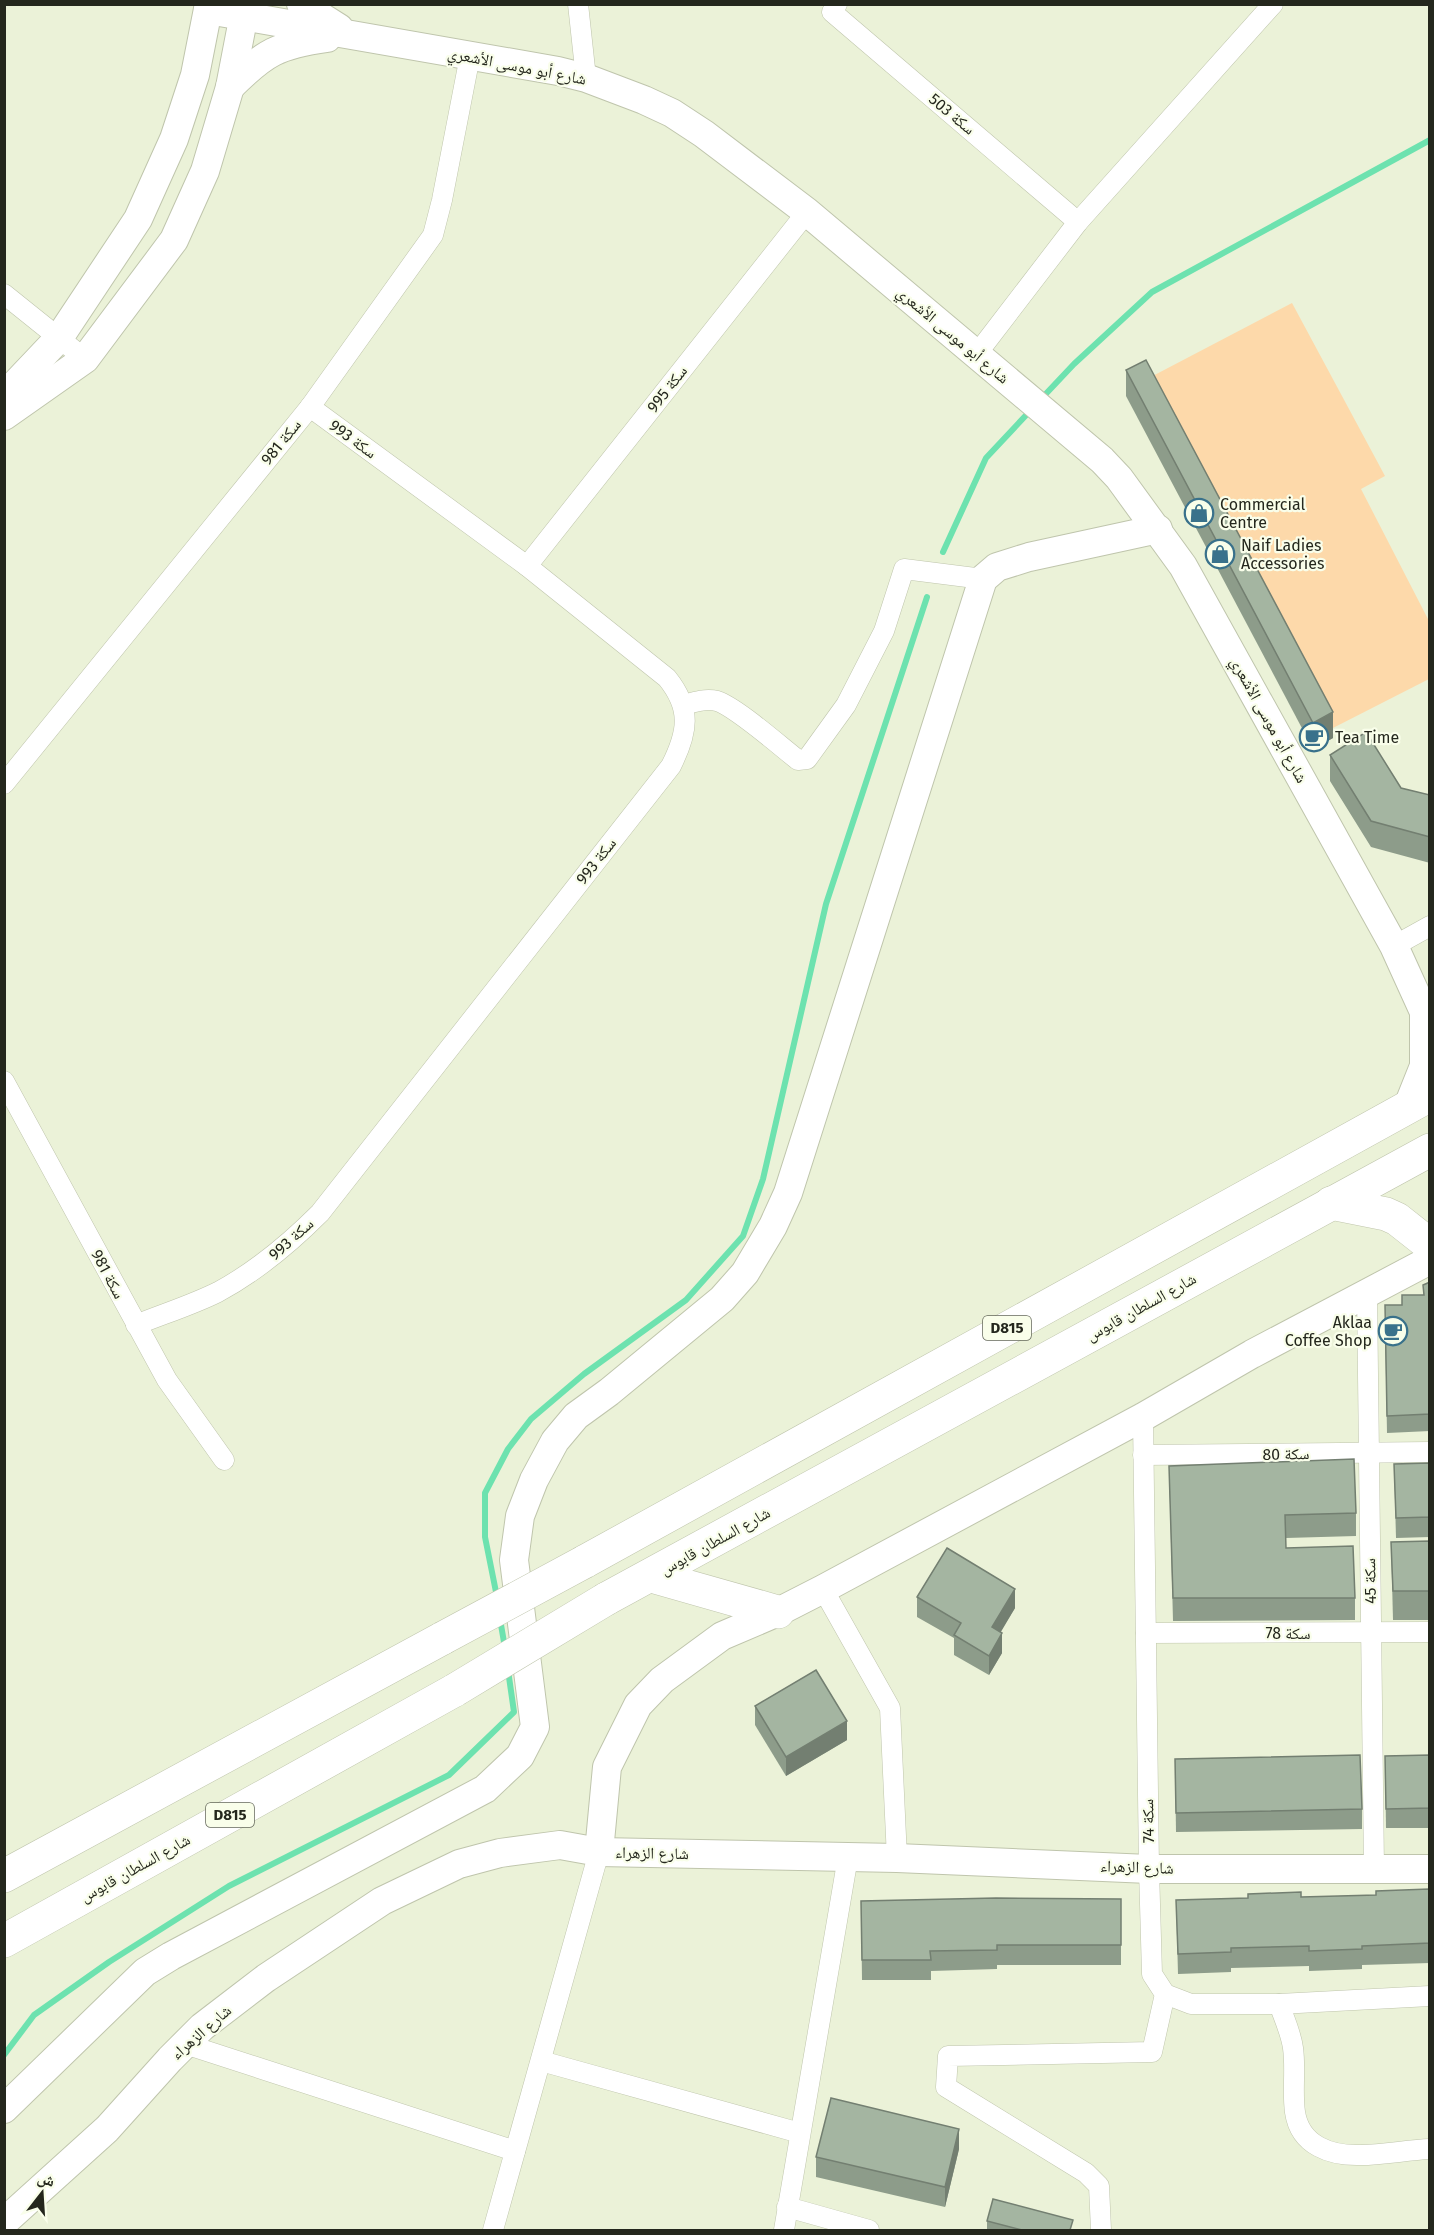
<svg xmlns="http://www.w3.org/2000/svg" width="1434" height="2235" font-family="'Fira Sans','Noto Naskh Arabic',sans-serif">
	<rect width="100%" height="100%" fill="#ebf2d8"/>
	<path fill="#fdd9aa" d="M1292,303L1385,476L1361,489L1429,621V679L1331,729L1145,380Z"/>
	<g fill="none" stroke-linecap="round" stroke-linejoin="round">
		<g stroke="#6de2af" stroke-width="6">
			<path d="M1041,399L1074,364L1152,292L1430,140"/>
			<path d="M943,552L986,458L1030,411"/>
			<path d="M497,1597L485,1537V1493L508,1449L531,1419L584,1374L686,1300L743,1236L763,1179L826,904L927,597"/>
			<path d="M500,1619L505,1648"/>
			<path d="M4,2055L34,2015L109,1962L229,1886L449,1775L514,1712L508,1670"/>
		</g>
		<g stroke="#bfc5ac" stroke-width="21">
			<g id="street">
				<path d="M578,4L586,78"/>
				<path d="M837,4L832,12L1078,222"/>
				<path d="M4,294L85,359"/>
				<path d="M976,355L1078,222L1273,4"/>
				<path d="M527,566L807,212"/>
				<path d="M684,705C694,702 706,698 717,701C736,707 780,746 798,760L807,759L846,705L884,631L904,569L983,579"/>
				<path d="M4,784L310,407L433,235L442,200L470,56"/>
				<path d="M1394,946L1430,926"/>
				<path d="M4,1081L167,1380L224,1460"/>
				<path d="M1367,1292L1374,1869"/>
				<path d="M136,1325C163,1314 192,1305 218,1292C257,1271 289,1244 320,1213L671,766C688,732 692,709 667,678L527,566L310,407"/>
				<path d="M1143,1455L1430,1452"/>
				<path d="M823,1589L890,1708L897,1858"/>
				<path d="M1146,1633L1430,1632"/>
				<path d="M1165,1994L1191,2004H1279L1430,1996"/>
				<path d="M1279,2004C1284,2018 1291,2033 1293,2048C1296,2069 1292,2091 1295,2112C1300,2146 1331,2156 1361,2155C1383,2155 1407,2150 1430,2149"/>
				<path d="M185,2044L515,2151"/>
				<path d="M541,2061L800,2133"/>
				<path d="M787,2207L869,2230"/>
				<path d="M493,2230L599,1852"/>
				<path d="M784,2230L848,1857"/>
				<path d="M1101,2230L1099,2186L1086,2173L946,2087L948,2056L1152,2052L1165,1994L1152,1974L1149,1869L1143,1417"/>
			</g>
		</g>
		<g stroke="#bfc5ac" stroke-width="30">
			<g id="secondary">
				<path d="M301,4L339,28"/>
				<path d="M208,10L558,71L586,78L644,100L672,113L704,134L807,212L1102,460L1119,478L1183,566L1394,946L1424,1012V1066L1408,1106"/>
				<path d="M230,87C265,52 278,45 327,38"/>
				<path d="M4,396L59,338L138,219L174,139L195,75L209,4"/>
				<path d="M4,416L85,359L174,240L205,171L230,87L246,4"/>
				<path d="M599,1852L607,1767L638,1705L662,1680L722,1636L778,1612L823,1589L1143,1417L1252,1354L1430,1260"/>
				<path d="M4,2109L145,1972L171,1956L485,1789L520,1756L535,1727L514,1560L520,1516L534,1480L555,1441L576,1416L609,1392L722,1299L745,1273L773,1226L788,1193L983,579L997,567L1029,557L1158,529"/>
				<path d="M4,2222L107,2129L170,2059L202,2027L266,1978L382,1901L459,1864L500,1853L560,1845L599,1852L897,1858L1149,1869H1430"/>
			</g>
		</g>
		<g stroke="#bfc5ac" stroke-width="34">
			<g id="highway">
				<path d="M1331,1203L1386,1214L1397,1219L1430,1245"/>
				<path d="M584,1562L1430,1095"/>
				<path d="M651,1576L778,1612"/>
				<path d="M606,1599L1430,1150"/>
				<path d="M4,1876L443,1638"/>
				<path d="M4,1941L455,1690"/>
			</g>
		</g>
		<use href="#street" stroke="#fff" stroke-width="20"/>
		<use href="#secondary" stroke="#fff" stroke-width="28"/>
		<use href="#highway" stroke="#fff" stroke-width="33"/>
		<g stroke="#bfc5ac" stroke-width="34" stroke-linecap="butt">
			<g id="highway-bridge">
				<path d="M443,1638L584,1562"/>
				<path d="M455,1690L606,1599"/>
			</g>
		</g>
		<use href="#highway-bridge" stroke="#fff" stroke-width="33"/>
	</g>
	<g fill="#8d9c8a">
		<path d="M1126,370L1333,738L1313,749L1126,396Z"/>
		<path d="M1330,755L1401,788L1430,795V863L1371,847L1330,781Z"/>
		<path d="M1430,1282V1431L1387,1433L1385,1322L1402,1305L1423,1295Z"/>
		<path d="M1430,1463V1537L1396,1538L1394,1464Z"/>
		<path d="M1169,1466L1356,1513V1536L1286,1538V1548L1355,1598V1620L1173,1621Z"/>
		<path d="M1430,1541V1620H1393L1391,1542Z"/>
		<path d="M917,1597L1015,1608L1000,1632L1002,1653L989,1675L954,1655V1638L917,1617Z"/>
		<path d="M755,1706L847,1740L786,1776L755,1725Z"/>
		<path d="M1430,1755V1828H1386L1385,1756Z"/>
		<path d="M1175,1759L1362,1809V1829L1176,1832Z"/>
		<path d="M1301,1897L1430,1912V1963L1362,1965V1969L1309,1971V1966L1231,1968V1972L1178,1974L1176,1900Z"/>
		<path d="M1121,1899V1965H997V1969L931,1971V1980H862L861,1901Z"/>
		<path d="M959,2149L945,2207L816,2177V2157Z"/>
		<path d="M987,2221L1073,2230H987Z"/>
	</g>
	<g fill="#737f71">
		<path d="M1333,712V738L1313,749V723Z"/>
		<path d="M1015,1589V1608L992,1647V1627Z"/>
		<path d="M1002,1633V1653L989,1675V1656Z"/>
		<path d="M847,1721V1740L786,1776V1757Z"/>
		<path d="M959,2129V2149L945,2207V2187Z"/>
	</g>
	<g fill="#a4b5a1" stroke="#737f71" stroke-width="1.5">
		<path d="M1146,360L1333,712L1313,723L1126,370Z"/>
		<path d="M1366,732L1401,788L1430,795V837L1371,821L1330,755Z"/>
		<path d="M1430,1282V1414L1387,1416L1385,1305H1402V1295H1424L1423,1285Z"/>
		<path d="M1354,1459L1356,1513L1285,1515L1286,1548L1353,1546L1355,1598H1173L1169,1466Z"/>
		<path d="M1430,1463V1517L1396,1518L1394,1464Z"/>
		<path d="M1430,1541V1591H1393L1391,1542Z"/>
		<path d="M947,1548L1015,1589L992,1627L1002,1633L989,1656L954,1635L961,1623L917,1597Z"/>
		<path d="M816,1670L847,1721L786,1757L755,1706Z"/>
		<path d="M1360,1755L1362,1809L1176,1813L1175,1759Z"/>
		<path d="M1430,1755V1808L1386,1809L1385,1756Z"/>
		<path d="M1429,1889L1430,1943L1362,1946V1949L1309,1951V1946L1231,1948V1952L1178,1954L1176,1900L1248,1898V1894L1301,1892V1897L1376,1895V1891Z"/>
		<path d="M996,1898L1121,1899V1945H997V1950L930,1951L931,1960H862L861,1901Z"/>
		<path d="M831,2098L959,2129L945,2187L816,2157Z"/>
		<path d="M993,2199L1073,2220L1070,2230H1022L987,2221Z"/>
	</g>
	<defs>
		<g id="shop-ring" transform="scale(1.5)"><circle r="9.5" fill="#f9feea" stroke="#39718b" stroke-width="1.5"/><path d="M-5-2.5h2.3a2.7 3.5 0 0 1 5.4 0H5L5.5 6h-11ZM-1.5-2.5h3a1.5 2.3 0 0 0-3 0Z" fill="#39718b"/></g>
		<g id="cafe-ring" transform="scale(1.5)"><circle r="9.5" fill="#f9feea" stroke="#39718b" stroke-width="1.5"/><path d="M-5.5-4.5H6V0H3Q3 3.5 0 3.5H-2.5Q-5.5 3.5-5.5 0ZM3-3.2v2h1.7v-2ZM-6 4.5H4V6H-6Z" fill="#39718b"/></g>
	</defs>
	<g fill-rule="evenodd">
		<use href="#shop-ring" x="1199" y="513"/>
		<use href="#shop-ring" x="1220" y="554"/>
		<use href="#cafe-ring" x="1314" y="737"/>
		<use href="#cafe-ring" x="1393" y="1331"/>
	</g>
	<g text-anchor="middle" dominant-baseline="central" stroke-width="4.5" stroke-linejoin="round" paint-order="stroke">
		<g fill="#f9feea" stroke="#64685a" stroke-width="1.5">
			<rect x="983" y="1316" width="48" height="24" rx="4.5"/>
			<rect x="206" y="1803" width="48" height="24" rx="4.5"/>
		</g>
		<g font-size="15" font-weight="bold" fill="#24271d">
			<text x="1007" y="1328">D815</text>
			<text x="230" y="1815">D815</text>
		</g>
		<g font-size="16" fill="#24271d" stroke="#f9feea">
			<text transform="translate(517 66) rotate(11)">شارع أبو موسى الأشعري</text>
			<text transform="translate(952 114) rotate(40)">سكة 503</text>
			<text transform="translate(953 335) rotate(40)">شارع أبو موسى الأشعري</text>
			<text transform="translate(667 389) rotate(-52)">سكة 995</text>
			<text transform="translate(353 439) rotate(36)">سكة 993</text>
			<text transform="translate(281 442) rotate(-51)">سكة 981</text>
			<text transform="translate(1269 720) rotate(61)">شارع أبو موسى الأشعري</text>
			<text transform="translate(596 861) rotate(-52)">سكة 993</text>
			<text transform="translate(291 1239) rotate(-42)">سكة 993</text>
			<text transform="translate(108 1274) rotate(62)">سكة 981</text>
			<text transform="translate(1141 1307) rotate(-29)">شارع السلطان قابوس</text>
			<text transform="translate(1286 1454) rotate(-1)">سكة 80</text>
			<text transform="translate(715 1541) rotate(-29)">شارع السلطان قابوس</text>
			<text transform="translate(1370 1581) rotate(-91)">سكة 45</text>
			<text x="1288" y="1633">سكة 78</text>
			<text transform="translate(1148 1821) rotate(-91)">سكة 74</text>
			<text transform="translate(652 1853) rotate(1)">شارع الزهراء</text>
			<text transform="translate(1137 1867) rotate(2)">شارع الزهراء</text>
			<text transform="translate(135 1868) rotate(-29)">شارع السلطان قابوس</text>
			<text transform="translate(201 2032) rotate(-41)">شارع الزهراء</text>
		</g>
		<g font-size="16" fill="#24271d" stroke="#f9feea" text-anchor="start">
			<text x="1220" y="504">Commercial<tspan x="1220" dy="18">Centre</tspan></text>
			<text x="1241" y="545">Naif Ladies<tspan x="1241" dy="18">Accessories</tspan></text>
			<text x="1335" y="737">Tea Time</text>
			<text x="1372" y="1322" text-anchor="end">Aklaa<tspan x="1372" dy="18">Coffee Shop</tspan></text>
		</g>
	</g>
	<rect width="1434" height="2235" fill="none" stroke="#24271d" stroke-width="12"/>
	<g transform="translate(42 2193) rotate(17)" stroke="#f9feea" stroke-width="4.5" paint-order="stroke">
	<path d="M0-4.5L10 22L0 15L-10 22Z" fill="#24271d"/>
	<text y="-9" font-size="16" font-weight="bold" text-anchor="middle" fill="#24271d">ش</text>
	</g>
</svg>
